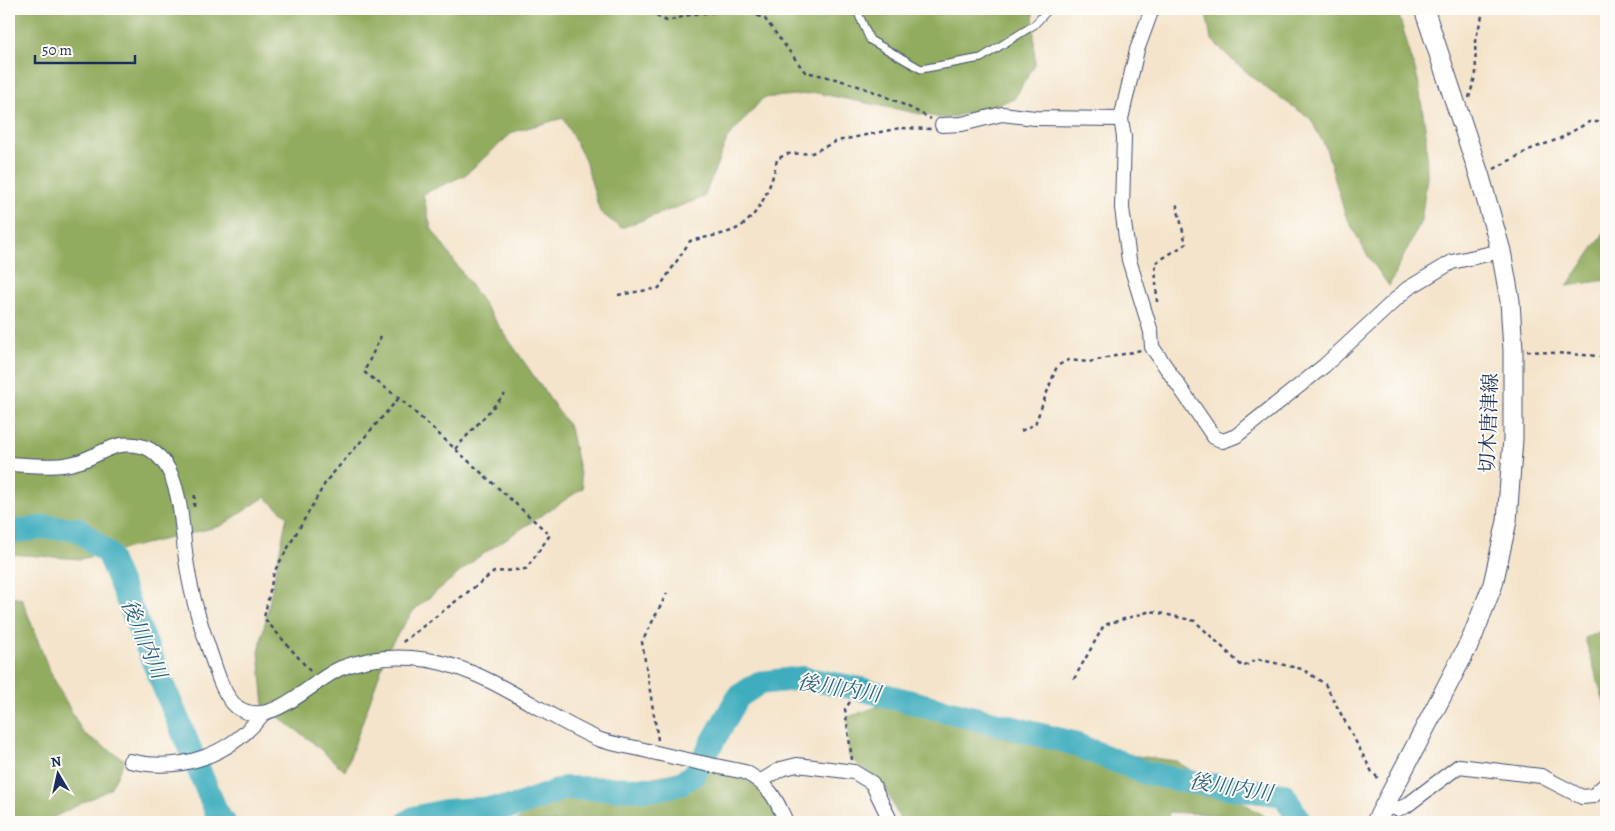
<svg xmlns="http://www.w3.org/2000/svg" width="1615" height="831" font-family="Alegreya,'Noto Serif JP',serif">
	<rect width="100%" height="100%" fill="#fdfcf7"/>
	<filter id="ink" filterUnits="userSpaceOnUse"><feTurbulence type="fractalNoise" baseFrequency=".02" numOctaves="2"/><feDisplacementMap in="SourceGraphic" scale="10" xChannelSelector="R" yChannelSelector="G"/><feConvolveMatrix kernelMatrix="1 2 1 2 8 2 1 2 1" color-interpolation-filters="sRGB"/></filter>
	<filter id="wash" filterUnits="userSpaceOnUse"><feTurbulence type="fractalNoise" baseFrequency=".0096" numOctaves="4" result="noise"/><feDisplacementMap in="SourceGraphic" scale="20" xChannelSelector="R" yChannelSelector="G"/><feGaussianBlur stdDeviation="1.12" result="paint"/><feColorMatrix in="noise" values="0 0 0 0 0 0 0 0 0 0 0 0 0 0 0 0 0 1.4 0 .05"/><feComposite in="paint" operator="in"/></filter>
	<g filter="url(#wash)">
		<rect width="100%" height="100%" fill="#f4e4cb"/>
		<g fill="#92ac5e" stroke="#566e5e">
			<path d="M9,9H1033L1035,64L1014,99L946,119L817,93L763,98L727,139L704,197L621,228L600,212L585,160L563,118L513,132L465,175L423,194L431,228L570,428L583,488L477,558L414,610L389,647L345,771L311,741L264,706L259,652L287,516L265,497L221,526L81,559L9,554Z"/>
			<path d="M1205,9H1397L1418,80L1426,133L1427,178L1421,221L1389,286L1366,253L1345,214L1326,148L1310,118L1270,91L1232,60L1211,39Z"/>
			<path d="M1606,230V280L1567,286Z"/>
			<path d="M9,597L22,599L49,670L83,733L125,760L110,789L44,822H9Z"/>
			<path d="M1606,629V709L1585,638Z"/>
			<path d="M882,705L1012,740L1176,761L1274,822H1233L1224,815L1169,812L1167,822H901L885,787L849,757L848,717Z"/>
			<path d="M728,762L775,794L791,822H516L535,801Z"/>
		</g>
		<g fill="none" stroke-linecap="round" stroke-linejoin="round">
			<g stroke="#40adbe" stroke-width="24">
				<path d="M9,532L48,527L78,529L108,554L219,818L224,822"/>
				<path d="M408,822L414,818L445,811L513,807L565,788L656,789L679,784L694,775L738,697L759,683L803,678L856,688L1069,742L1146,773L1189,782L1284,795L1300,822"/>
			</g>
		</g>
	</g>
	<g filter="url(#ink)">
		<g fill="none" stroke-linecap="round" stroke-linejoin="round">
			<g stroke="#3c4a6e" stroke-width="9">
				<path id="service" d="M858,9V13L870,40L921,69L981,58L1034,25L1049,9"/>
			</g>
			<g stroke="#3c4a6e" stroke-width="16">
				<g id="minor">
					<path d="M1152,9L1137,50L1121,119L1124,137L1122,208L1129,260L1151,332L1152,347L1214,437L1223,441L1236,436L1324,366L1407,289L1452,262L1501,251"/>
					<path d="M942,125L962,124L1002,114L1035,118L1121,119"/>
					<path d="M9,464C32,465 58,469 81,461C104,453 114,440 141,446C154,449 166,462 171,475C183,504 182,536 187,566C192,600 203,632 214,664C219,679 225,697 237,707C270,731 312,680 341,668C364,659 387,656 412,658C482,663 535,712 598,739C611,744 627,746 640,749C675,758 710,765 745,772C769,785 776,798 786,822"/>
					<path d="M130,761C182,773 230,755 263,714"/>
					<path d="M761,781L781,769L797,765L854,772L872,783L891,822"/>
					<path d="M1384,806L1397,809L1406,806L1459,766L1541,776L1582,797L1593,796L1606,784"/>
				</g>
			</g>
			<g stroke="#3c4a6e" stroke-width="21">
				<path id="secondary" d="M1376,822L1472,638L1493,584L1507,521L1513,439V350L1510,301L1501,251L1480,177L1424,9"/>
			</g>
			<g stroke="#3c4a6e" stroke-width="2.5" stroke-dasharray="4 4" stroke-linecap="butt">
				<path d="M649,13L667,21L694,14L745,10L765,19L805,72C851,81 890,96 931,119"/>
				<path d="M1469,98L1476,73L1475,41L1484,9"/>
				<path d="M1494,169L1531,149L1559,139L1589,122H1598L1606,131"/>
				<path d="M618,295L659,288L690,241C705,237 723,235 736,229C759,218 773,183 777,159L787,154L812,153L837,141L900,128L931,129"/>
				<path d="M1157,302L1155,263L1186,244L1176,202"/>
				<path d="M381,336L364,372L399,398L550,535L526,569L494,572L400,644"/>
				<path d="M1527,351L1598,356L1606,360"/>
				<path d="M1021,431L1035,424L1057,366L1068,360L1089,362L1141,350"/>
				<path d="M455,449L505,394"/>
				<path d="M194,507L195,491"/>
				<path d="M310,671L264,618L274,572L327,480L399,398"/>
				<path d="M1074,679L1104,625L1151,611L1195,621L1243,667L1257,659L1302,669L1325,684L1372,772L1380,780"/>
				<path d="M658,740L642,642L667,593"/>
				<path d="M852,760L845,709L858,691"/>
			</g>
			<use href="#service" stroke="#fff" stroke-width="7"/>
			<use href="#minor" stroke="#fff" stroke-width="14"/>
			<use href="#secondary" stroke="#fff" stroke-width="19"/>
		</g>
	</g>
	<g text-anchor="middle" dominant-baseline="central" stroke-width="4" stroke-linejoin="round" paint-order="stroke">
		<g font-size="20" fill="#1b2f5e" stroke="#fdfcf7">
			<text transform="translate(1489 423) rotate(-88)">切木唐津線</text>
		</g>
		<g font-size="21" font-style="italic" fill="#2a6184" stroke="#fdfcf7">
			<text transform="translate(144 639) rotate(67)">後川内川</text>
			<text transform="translate(839 688) rotate(9)">後川内川</text>
			<text transform="translate(1231 787) rotate(9)">後川内川</text>
		</g>
	</g>
	<rect width="1615" height="831" fill="none" stroke="#fdfcf7" stroke-width="30"/>
	<g transform="translate(58 774) rotate(351)" stroke="#fdfcf7" stroke-width="4" paint-order="stroke">
	<path d="M0-4L9 19L0 12L-9 19Z" fill="#1b2f5e"/>
	<text y="-8" font-size="14" font-weight="bold" text-anchor="middle" fill="#1b2f5e">N</text>
	</g>
	<path d="M35 55v8h100v-8" fill="none" stroke="#1b2f5e" stroke-width="2.5"/>
	<text x="42" y="55" font-size="15" fill="#1b2f5e" stroke="#fdfcf7" stroke-width="4" paint-order="stroke">50 m</text>
</svg>
